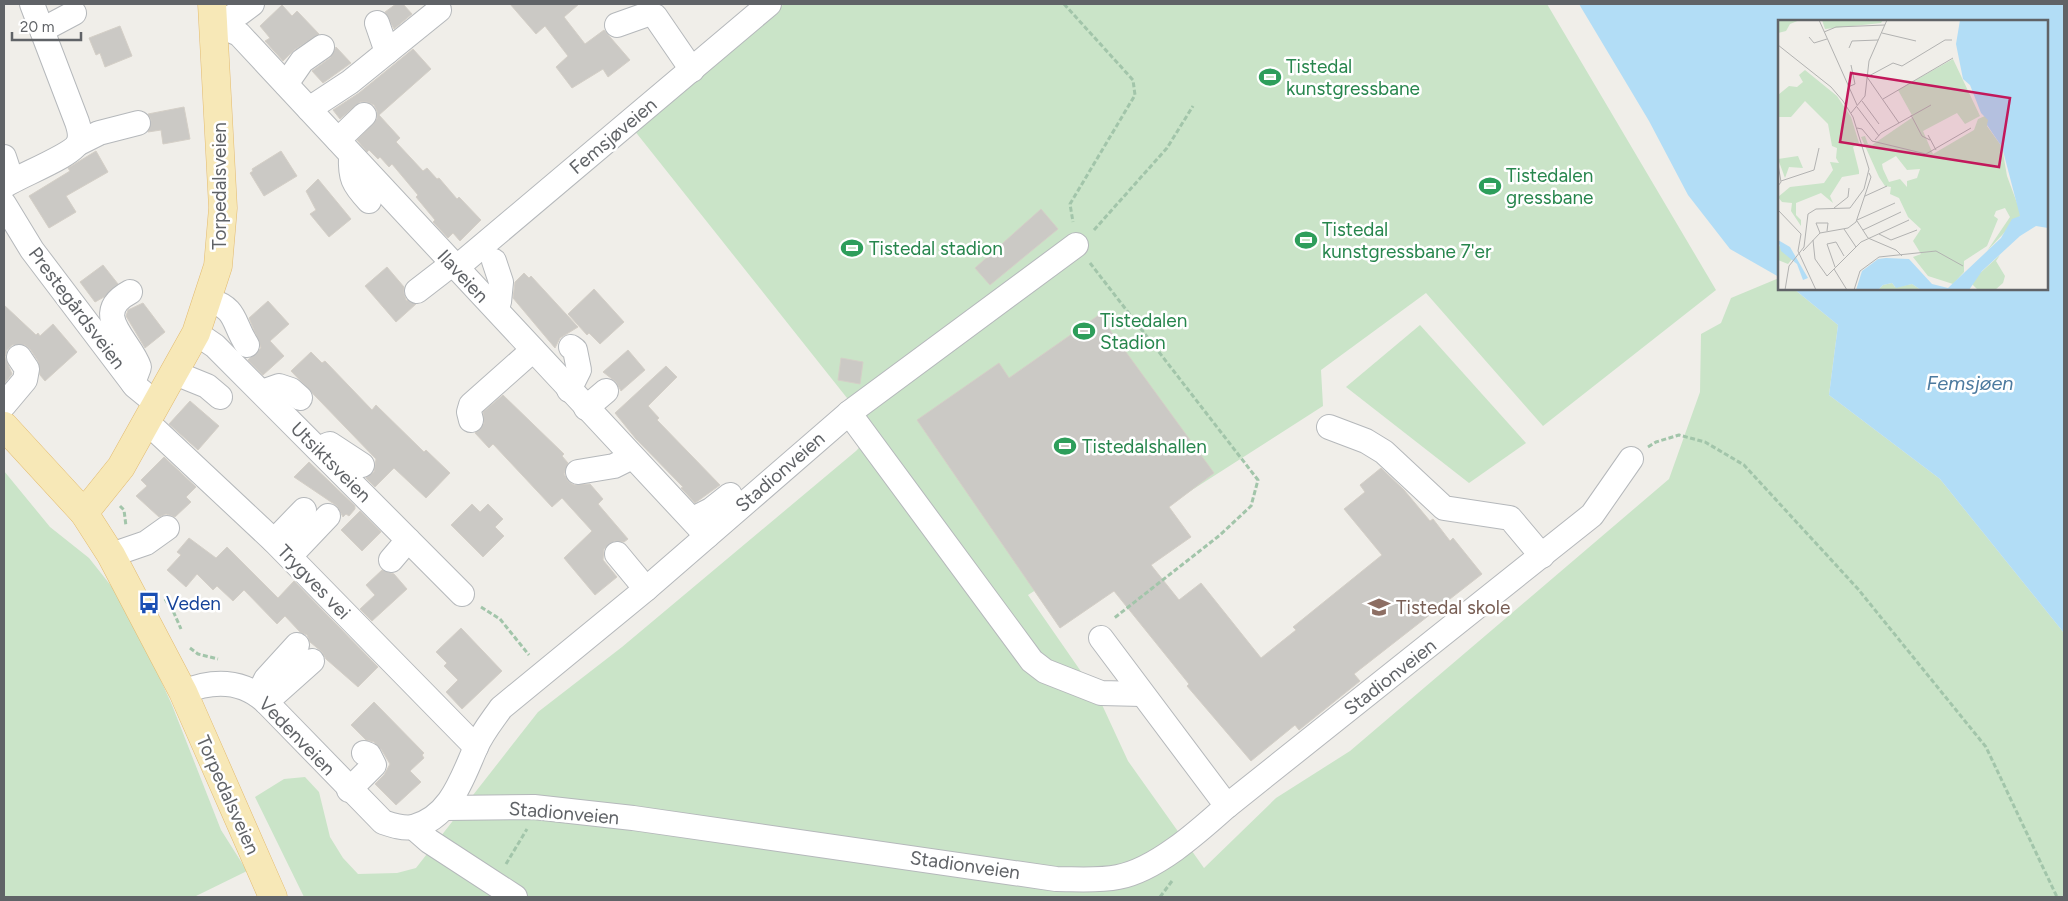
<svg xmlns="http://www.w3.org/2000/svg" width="2068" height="901" font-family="Figtree,sans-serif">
	<rect width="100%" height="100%" fill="#f0eee9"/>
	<g fill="#cae4c8">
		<path d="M784,4H1547L1716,290L1543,426L1426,293L1321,370L1323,406L1028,595L1098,696L1128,761L1204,868L1276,798L1350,751L1669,479L1700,392L1701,334L1721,323L1731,298L1779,278V289H1794L1838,325L1829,395L1940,479L2064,633V897H304L255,797L284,779L305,777L319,792L330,837L343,858L358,874L397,873L416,868L538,712L622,647L856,451L874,432L634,130Z"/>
		<path d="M1420,325L1526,443L1469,483L1346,387Z"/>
		<path d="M4,471L50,527L89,558L127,606L172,705L221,830L247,871L194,897H4Z"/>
	</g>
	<path fill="#b2ddf6" d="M1579,4H2064V633L1940,479L1829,395L1838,325L1794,289H2047V21H1779V277L1730,249L1688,195L1649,121Z"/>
	<g fill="#cbc9c5" stroke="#d4cfc7">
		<path d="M396,4H403L412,14L394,29L385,12Z"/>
		<path d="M510,4H579L564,17L585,44L604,30L630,60L608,77L603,69L572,88L556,67L568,56L545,26L536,34Z"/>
		<path d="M282,5L292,16L297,11L319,34L294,50L283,61L265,41L270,38L260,26Z"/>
		<path d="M120,26L132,56L105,67L100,53L96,55L89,38Z"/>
		<path d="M336,47L351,63L323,83L312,71L330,58Z"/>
		<path d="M413,49L431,69L379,115L400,138L396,142L423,171L427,168L437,179L439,178L457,199L459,197L481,220L460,241L453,233L448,238L433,222L435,220L416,197L418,195L392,164L389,167L380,157L378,159L369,150L367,152L357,140L377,119V111L374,105L367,102H360L340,119L333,110L359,93Z"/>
		<path d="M184,107L190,139L163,144L161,130L148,132L151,120L148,114Z"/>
		<path d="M96,151L108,172L66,196L76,212L49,228L29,196L70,171L68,168Z"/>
		<path d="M281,151L297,176L264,196L250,173L253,171L252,169Z"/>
		<path d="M318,179L351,219L329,237L310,214L316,210L306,191Z"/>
		<path d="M1041,209L1058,229L990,285L975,268Z"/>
		<path d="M103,265L118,284L104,297L95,302L80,282Z"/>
		<path d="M387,267L404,287V293L406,300L416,304L396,322L365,286Z"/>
		<path d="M524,273L529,278L531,276L578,327L560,338L555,348L513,298L515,282Z"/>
		<path d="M594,289L624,322L600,344L589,333L587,335L568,314Z"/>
		<path d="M268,301L289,324L270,341L284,356L263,375L248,360L261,348L249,318Z"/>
		<path d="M143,303L165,332L145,348L126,316L128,310Z"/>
		<path d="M4,305L36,335L38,333L40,336L53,324L77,352L45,381L40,375L38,361L30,349L25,345H12L7,350L5,357L12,374L4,384Z"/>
		<path d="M1099,315L1214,473L1169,507L1191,537L1151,565L1179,600L1201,583L1261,658L1296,630L1293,627L1382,555L1344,509L1365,492L1360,485L1381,468L1404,490L1430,521L1433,519L1450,541L1453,538L1482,574L1354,674L1360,681L1299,730L1295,725L1251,761L1187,686L1189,684L1114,591L1060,628L917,420L999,363L1009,378Z"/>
		<path d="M628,350L645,370L621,391L616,382L603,372Z"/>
		<path d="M311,352L322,363L325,361L372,410L376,405L424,452L426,450L450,473L426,498L394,468L375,487L366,478L374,472L376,459L291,371Z"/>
		<path d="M841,358L863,362L860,384L838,380Z"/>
		<path d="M666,366L677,377L648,406L659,418L657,420L720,485L695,503L681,488L683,487L636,439L615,413Z"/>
		<path d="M503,395L564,454L562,456L568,463L564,474L568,481L574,485L590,484L603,499L598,504L628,539L624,542L614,541L604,549L603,560L617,577L595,595L564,558L592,531L562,498L552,507L493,444L489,448L475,433L484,424L483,412Z"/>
		<path d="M190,401L219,426L198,450L169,424Z"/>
		<path d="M164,457L196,487L186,497L191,502L175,517L166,514L159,517L136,496L147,486L141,480Z"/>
		<path d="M309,462L355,506V509L349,516L346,514L343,517L337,506L294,477Z"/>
		<path d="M472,504L480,512L488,504L503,519L495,527L504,536L483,557L451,525Z"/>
		<path d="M360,511L381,532L362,551L341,530Z"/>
		<path d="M189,538L216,558L227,547L278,598L294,581L378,667L358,687L326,659L322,652L310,642L307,635L300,632L285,616L277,624L244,590L233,601L217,586L213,590L197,574L186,587L167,570L181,555L177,552Z"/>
		<path d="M382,570L394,574L407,589L372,621L360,609L375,595L366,585Z"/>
		<path d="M461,628L502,671L462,709L446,692L458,680L444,666L447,663L436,652Z"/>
		<path d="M374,702L424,753L422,755L424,758L410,771L421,782L396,805L375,784L384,775L390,764L381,749L374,742L366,740L351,725Z"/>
	</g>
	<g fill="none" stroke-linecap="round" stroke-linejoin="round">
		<g stroke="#b5b8bb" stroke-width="26">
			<g id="minor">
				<path d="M377,23L387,52"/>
				<path d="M215,24L239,34L707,536"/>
				<path d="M215,24L240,13L252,4"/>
				<path d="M617,25L648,14L655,16L692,70"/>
				<path d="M42,30L74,13"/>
				<path d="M286,84L302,61L322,47"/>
				<path d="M309,109L350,82L439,10"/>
				<path d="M338,140L364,115"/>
				<path d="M79,143L99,133L138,123"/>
				<path d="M351,155C350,178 353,184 369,201"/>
				<path d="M4,157L12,181"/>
				<path d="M4,186C18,176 75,155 79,141C81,135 79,128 77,122L32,4"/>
				<path d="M4,204L32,250L135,386L157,404"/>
				<path d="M494,261L501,282L499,302"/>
				<path d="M456,268L769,4"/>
				<path d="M417,291L452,264"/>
				<path d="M130,292C89,314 130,340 139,367L133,383"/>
				<path d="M209,300C238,309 232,322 247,345"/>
				<path d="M196,333L215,346L462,594"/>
				<path d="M175,373L207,386L220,397"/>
				<path d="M569,390L579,370L575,350L571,347"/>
				<path d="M262,392L279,386L291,390L300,398"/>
				<path d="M4,405L25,380L27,369L19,357"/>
				<path d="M586,408L606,391"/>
				<path d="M849,413L1032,661L1045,671L1101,693L1142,694"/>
				<path d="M471,420L469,412L471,405L533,350"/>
				<path d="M147,422L274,541L476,747"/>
				<path d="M1329,427L1366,441L1384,452L1444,508L1510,518L1542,556"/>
				<path d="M327,445L330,444L362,465"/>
				<path d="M578,472L614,466L632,457"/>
				<path d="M693,519L711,510L730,495"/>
				<path d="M274,541L304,510"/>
				<path d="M617,554L646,589"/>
				<path d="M111,555L146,543L167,528"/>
				<path d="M290,556L328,516"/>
				<path d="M391,560L408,540"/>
				<path d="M1101,638L1227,806"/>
				<path d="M183,692C212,680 242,679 266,702L383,822C392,825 403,829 413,827C451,817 462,778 476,747C482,733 492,721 501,708L646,589L849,413L1076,245"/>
				<path d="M258,695L266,679L297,645"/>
				<path d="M266,702L312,661"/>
				<path d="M349,790L374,765L369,755L364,753"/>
				<path d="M445,808L534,807L633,818L1056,879C1076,879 1098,881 1118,877C1156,870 1199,831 1227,806L1592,515L1631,459"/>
				<path d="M413,827L429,841L515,897"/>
			</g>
		</g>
		<g stroke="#e3bb6f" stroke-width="29">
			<g id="major">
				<path d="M4,426L84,513L111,555L183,692L273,897"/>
				<path d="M84,513L121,467L196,333L218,266L223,208L212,4"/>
			</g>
		</g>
		<g stroke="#a2c5aa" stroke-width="3" stroke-dasharray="5 2.5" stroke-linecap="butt">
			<path d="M1064,4L1133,80L1135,95L1070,204L1073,222"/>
			<path d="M1094,230L1167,148L1193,106"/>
			<path d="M1090,263L1258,480L1251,506L1220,535L1113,619"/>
			<path d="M1648,447L1656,442L1679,435L1705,442L1744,465L1858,589L1986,747L2057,897"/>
			<path d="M120,506L124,510L126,526"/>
			<path d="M165,599L174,613L181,629"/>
			<path d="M481,607L500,619L529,655"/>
			<path d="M190,648L198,654L218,659"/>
			<path d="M506,864L527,829"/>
			<path d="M1160,897L1172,881"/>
		</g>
		<use href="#minor" stroke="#fff" stroke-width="24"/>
		<use href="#major" stroke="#f7e8b7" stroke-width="28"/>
	</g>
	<defs>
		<g id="stadium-bare" transform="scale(1.725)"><path d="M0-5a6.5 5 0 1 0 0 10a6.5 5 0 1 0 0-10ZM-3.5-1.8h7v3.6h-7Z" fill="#2e9e5b" stroke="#fff" stroke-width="2.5" paint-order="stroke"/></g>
		<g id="bus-bare" transform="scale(1.725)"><path d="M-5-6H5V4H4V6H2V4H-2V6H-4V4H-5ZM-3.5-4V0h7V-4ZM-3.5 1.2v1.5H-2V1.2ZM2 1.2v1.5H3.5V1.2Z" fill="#1a4fb4" stroke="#fff" stroke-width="2.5" paint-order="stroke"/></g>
		<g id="school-bare" transform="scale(1.725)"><path d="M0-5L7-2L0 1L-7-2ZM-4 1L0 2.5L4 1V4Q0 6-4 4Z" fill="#8d6e63" stroke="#fff" stroke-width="2.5" paint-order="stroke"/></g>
	</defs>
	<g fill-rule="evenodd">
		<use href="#stadium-bare" x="1270" y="77"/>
		<use href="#stadium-bare" x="1490" y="186"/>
		<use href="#stadium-bare" x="1306" y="240"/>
		<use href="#stadium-bare" x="852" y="248"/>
		<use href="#stadium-bare" x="1084" y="331"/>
		<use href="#stadium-bare" x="1065" y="446"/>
		<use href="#bus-bare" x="149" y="603"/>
		<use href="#school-bare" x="1379" y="607"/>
	</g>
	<g text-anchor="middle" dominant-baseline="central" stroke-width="5" stroke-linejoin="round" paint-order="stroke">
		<g font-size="19" fill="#27864d" stroke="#fff" text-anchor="start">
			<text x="1286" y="66">Tistedal<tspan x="1286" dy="22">kunstgressbane</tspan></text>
			<text x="1506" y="175">Tistedalen<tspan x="1506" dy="22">gressbane</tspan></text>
			<text x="1322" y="229">Tistedal<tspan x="1322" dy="22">kunstgressbane 7'er</tspan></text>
			<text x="869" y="248">Tistedal stadion</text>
			<text x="1100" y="320">Tistedalen<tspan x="1100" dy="22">Stadion</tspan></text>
			<text x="1082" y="446">Tistedalshallen</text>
		</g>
		<g font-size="19" fill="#606367" stroke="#fff">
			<text transform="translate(613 136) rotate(-40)">Femsjøveien</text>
			<text transform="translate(219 186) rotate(-90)">Torpedalsveien</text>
			<text transform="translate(463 276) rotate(47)">Ilaveien</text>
			<text transform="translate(77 308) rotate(53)">Prestegårdsveien</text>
			<text transform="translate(331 462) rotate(45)">Utsiktsveien</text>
			<text transform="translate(780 472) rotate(-41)">Stadionveien</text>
			<text transform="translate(314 582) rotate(46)">Trygves vei</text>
			<text transform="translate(1390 677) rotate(-38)">Stadionveien</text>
			<text transform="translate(297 736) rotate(46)">Vedenveien</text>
			<text transform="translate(228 795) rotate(66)">Torpedalsveien</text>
			<text transform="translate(564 813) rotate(5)">Stadionveien</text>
			<text transform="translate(965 865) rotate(8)">Stadionveien</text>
		</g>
		<g font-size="19" fill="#164399" stroke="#fff" text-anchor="start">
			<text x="166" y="603">Veden</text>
		</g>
		<g font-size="19" fill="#785e54" stroke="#fff" text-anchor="start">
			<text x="1396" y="607">Tistedal skole</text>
		</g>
		<g font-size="20" font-style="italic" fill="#4c7a9f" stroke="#fff">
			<text x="1970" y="383">Femsjøen</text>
		</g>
	</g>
	<g transform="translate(1778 20)">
		<rect width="270" height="270" fill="#f0eee9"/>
		<path d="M0,0H22L12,4L8,11L0,13ZM44,0H105L103,3L47,9ZM175,39L202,96L187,104L179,93L145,111L151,125L155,134L196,110L200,99L207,96L211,100L209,106L224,127L229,156L242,191V196L209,231L232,197L227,188L218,191L216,196L220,199L209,226L186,241V252L175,264L150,256L135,237L143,234L135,221L143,209L130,197L121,178L112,174L113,167L107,166L101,157L83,117L87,116L90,124L94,125L135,97L120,70ZM118,136L129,150L142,149L139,158L129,161V167L122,159L111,162L105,149L104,144ZM27,50L59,76L73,97L81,123L75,127L81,151V154L64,157L52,176L55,183L43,173L18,183V195L23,200V206L13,191L14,183L4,182L0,177L12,167L46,163L55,150L52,142L61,143L58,138L59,128L54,126L50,104L27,81L13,97H0V75L11,66L19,67L25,62L21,55ZM20,136L25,148L11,147L7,158L0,139ZM0,225L15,238L10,244L0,240ZM222,235L218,241L227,256L225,263L217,270H200L194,264L200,255ZM114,263L117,267L134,264L143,270H100L105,265Z" fill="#cae4c8" fill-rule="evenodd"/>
		<path d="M182,0H270V208L258,206L242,216L204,251L191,270H143L134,264L118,268L114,263L105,265L100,270H78L84,251L100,239L108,238L131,239L154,264L170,268L223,218L234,199L242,196L224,127L209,105L210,100L203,93L192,65L185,59L178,24ZM0,220L12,227L30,258L25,260L19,244L3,231Z" fill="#b2ddf6"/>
		<path fill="none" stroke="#b2b2b1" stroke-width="1" d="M41,0L79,85M46,12L58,7L107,5M104,13L138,21M31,17L36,23L49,19M0,25L53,67L65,81L75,97L91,149L86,169L72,188L38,189L30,194L26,227L11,246L7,270M71,28L74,21L100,20M70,67L77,64L73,45M105,79L175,38M84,81L101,104M79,87L101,116M73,93L87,76L91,41L109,0M133,95L144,116L152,120M121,103L89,57L115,43L124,46L167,20H174M79,108L84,109L94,121L148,134L193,108M150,115L158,130M97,120L103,113L153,85M0,144L3,162L0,166M3,161L36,150L41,128M87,176L109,166M56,188L70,177L71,168M0,190L23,214L20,231L38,270M79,200L117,183M79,201L90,218L118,230L124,236M66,209L78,227M85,210L123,192M42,213L38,203H50L49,211M101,214L113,220L139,210M35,220L37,239L49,256L83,222L131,200M25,231L42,213L70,208L78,202L93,157L91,153M57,247L49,224L58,222L66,236M56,249L69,270M76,270L82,251L101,237L158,231L185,246"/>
		<path fill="#c2185b" fill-opacity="0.15" stroke="#c2185b" stroke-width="2.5" d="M73,53L232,78L221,147L62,122Z"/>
		<rect width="270" height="270" fill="none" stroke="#606367" stroke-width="2.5"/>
	</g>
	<rect width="2068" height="901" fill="none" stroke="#606367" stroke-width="10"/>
	<path d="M12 32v8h69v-8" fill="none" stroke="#606367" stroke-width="2.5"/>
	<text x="20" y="32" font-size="15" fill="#606367" stroke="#ffffff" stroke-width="4" paint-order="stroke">20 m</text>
</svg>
